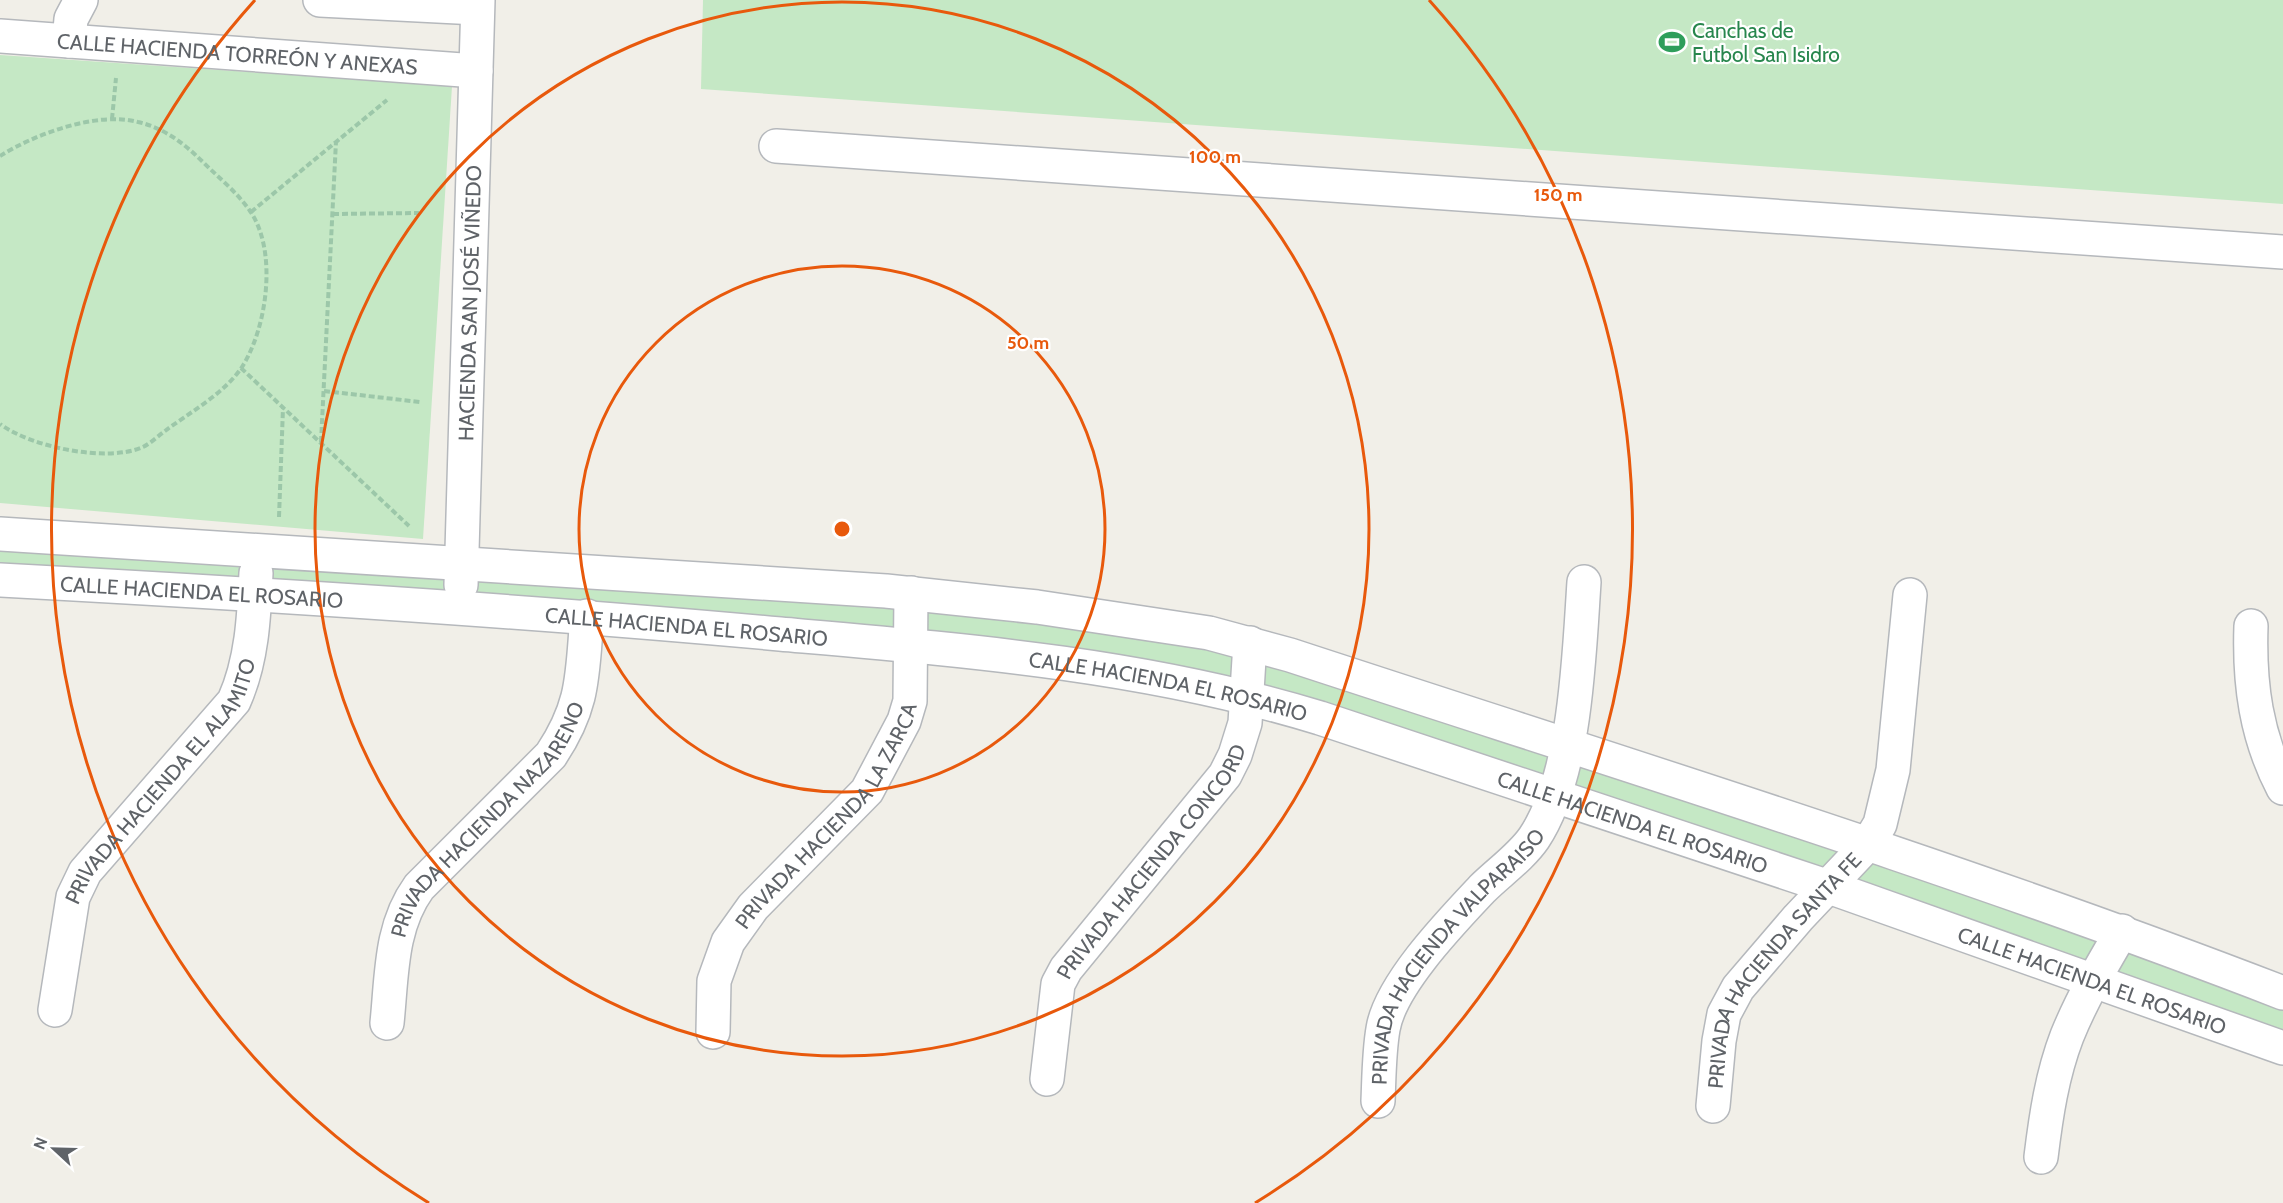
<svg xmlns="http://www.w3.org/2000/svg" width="2283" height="1203" font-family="Cabin,sans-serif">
	<rect width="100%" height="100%" fill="#f1efe8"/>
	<g fill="#c5e8c5">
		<path d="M703,0H2283V204L701,89Z"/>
		<path d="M0,55L452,86L423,539L0,503Z"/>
		<path d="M0,541L895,601L1281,661L2283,1002V1042L1258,690L0,572Z"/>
	</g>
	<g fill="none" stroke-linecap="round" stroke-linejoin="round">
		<g stroke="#b5b8bc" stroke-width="36">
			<g id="minor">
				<path d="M320,0L477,8"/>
				<path id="s1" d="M0,36L476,71"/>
				<path d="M69,41L71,19L81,0"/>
				<path d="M776,146L2283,252"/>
				<path d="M0,534L886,591L1037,607L1209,633L1290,655C1622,764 1957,867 2283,993"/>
				<path id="s2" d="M0,580C260,594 520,610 780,634C963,650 1144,664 1320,718L1829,887L2283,1048"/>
				<path id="s3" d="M461,585L478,0"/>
				<path d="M2251,626C2249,684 2256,736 2283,788"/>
				<path id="s4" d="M55,1010L73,897L85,872L234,701C252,661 254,617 256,573"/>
				<path id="s5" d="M387,1023C392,975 390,927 419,887L551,755C585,704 582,674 587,616"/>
				<path id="s6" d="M713,1032L714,981L728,942L753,907L867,791L904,721L910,701L911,593"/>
				<path id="s7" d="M1047,1079L1058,984L1066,969L1225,775L1235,755L1245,723L1250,643"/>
				<path id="s8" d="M1378,1101C1379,1078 1379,1052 1383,1029C1390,985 1451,922 1482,889C1498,873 1521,857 1534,838C1576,775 1579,656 1584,582"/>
				<path id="s9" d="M1713,1106L1719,1041L1724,1014L1738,988L1798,918L1868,844L1880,824L1893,770L1910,595"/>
				<path d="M2041,1157C2046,1116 2052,1075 2067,1036C2082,999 2102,965 2122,931"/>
			</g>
		</g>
		<g stroke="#9cc7a9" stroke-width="4" stroke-dasharray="6 3" stroke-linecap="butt">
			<path d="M112,119L116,78"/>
			<path d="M0,156C35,134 97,111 138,122C168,129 188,147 209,168C223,181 239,195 250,211C278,251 267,328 242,367C224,394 190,412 165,431C158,436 151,443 143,447C107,463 31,447 0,424"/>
			<path d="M251,212L387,100"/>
			<path d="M333,214L419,213"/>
			<path d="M241,368L409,526"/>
			<path d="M324,391L420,402"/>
			<path d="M321,442L336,141"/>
			<path d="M279,517L283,408"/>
		</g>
		<use href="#minor" stroke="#fff" stroke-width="33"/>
	</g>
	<g fill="none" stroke="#e8590c" stroke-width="3">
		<circle cx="842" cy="529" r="263"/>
		<circle cx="842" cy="529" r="527"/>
		<path d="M429 1203A790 790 0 0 1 255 0M1429 0A790 790 0 0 1 1255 1203"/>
	</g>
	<defs>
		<g id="stadium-bare" transform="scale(2.07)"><path d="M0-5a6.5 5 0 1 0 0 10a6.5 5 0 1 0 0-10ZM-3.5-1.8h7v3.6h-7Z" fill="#2e9e5b" stroke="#fff" stroke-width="2.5" paint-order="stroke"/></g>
	</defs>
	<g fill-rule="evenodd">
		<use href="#stadium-bare" x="1672" y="42"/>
	</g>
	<g text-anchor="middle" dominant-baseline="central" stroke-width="4.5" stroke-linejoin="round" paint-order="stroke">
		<g font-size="21" fill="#27864d" stroke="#fff" text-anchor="start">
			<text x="1692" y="30">Canchas de<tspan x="1692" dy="24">Futbol San Isidro</tspan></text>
		</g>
		<g font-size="21" fill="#5f6368" stroke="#fff">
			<text stroke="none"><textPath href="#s1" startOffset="238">CALLE HACIENDA TORREÓN Y ANEXAS</textPath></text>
			<text stroke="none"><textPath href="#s3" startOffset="282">HACIENDA SAN JOSÉ VIÑEDO</textPath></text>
			<text stroke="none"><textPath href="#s2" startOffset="202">CALLE HACIENDA EL ROSARIO</textPath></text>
			<text stroke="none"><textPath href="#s2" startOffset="688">CALLE HACIENDA EL ROSARIO</textPath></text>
			<text stroke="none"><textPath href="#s2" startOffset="1174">CALLE HACIENDA EL ROSARIO</textPath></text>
			<text stroke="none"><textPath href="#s4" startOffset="261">PRIVADA HACIENDA EL ALAMITO</textPath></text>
			<text stroke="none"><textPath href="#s6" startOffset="254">PRIVADA HACIENDA LA ZARCA</textPath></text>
			<text stroke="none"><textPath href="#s5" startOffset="237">PRIVADA HACIENDA NAZARENO</textPath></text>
			<text stroke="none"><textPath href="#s2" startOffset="1659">CALLE HACIENDA EL ROSARIO</textPath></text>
			<text stroke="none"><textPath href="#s7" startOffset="250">PRIVADA HACIENDA CONCORD</textPath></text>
			<text stroke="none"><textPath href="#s8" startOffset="172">PRIVADA HACIENDA VALPARAISO</textPath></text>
			<text stroke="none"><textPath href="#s9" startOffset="159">PRIVADA HACIENDA SANTA FE</textPath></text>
			<text stroke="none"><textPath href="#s2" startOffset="2145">CALLE HACIENDA EL ROSARIO</textPath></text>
		</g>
	</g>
	<circle cx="842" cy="529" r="9" fill="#e8590c" stroke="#fff" stroke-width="3"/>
	<g font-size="18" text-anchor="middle" font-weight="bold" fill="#e8590c" stroke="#fff" stroke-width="4.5" stroke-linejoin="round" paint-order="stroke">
		<text x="1215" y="163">100 m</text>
		<text x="1558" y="201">150 m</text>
		<text x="1028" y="349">50 m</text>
	</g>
	<g transform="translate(54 1149) rotate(292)" stroke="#ffffff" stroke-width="4.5" paint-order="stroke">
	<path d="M0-4.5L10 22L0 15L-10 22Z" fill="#5f6368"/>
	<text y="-9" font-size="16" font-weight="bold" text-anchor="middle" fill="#5f6368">N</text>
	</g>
</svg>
